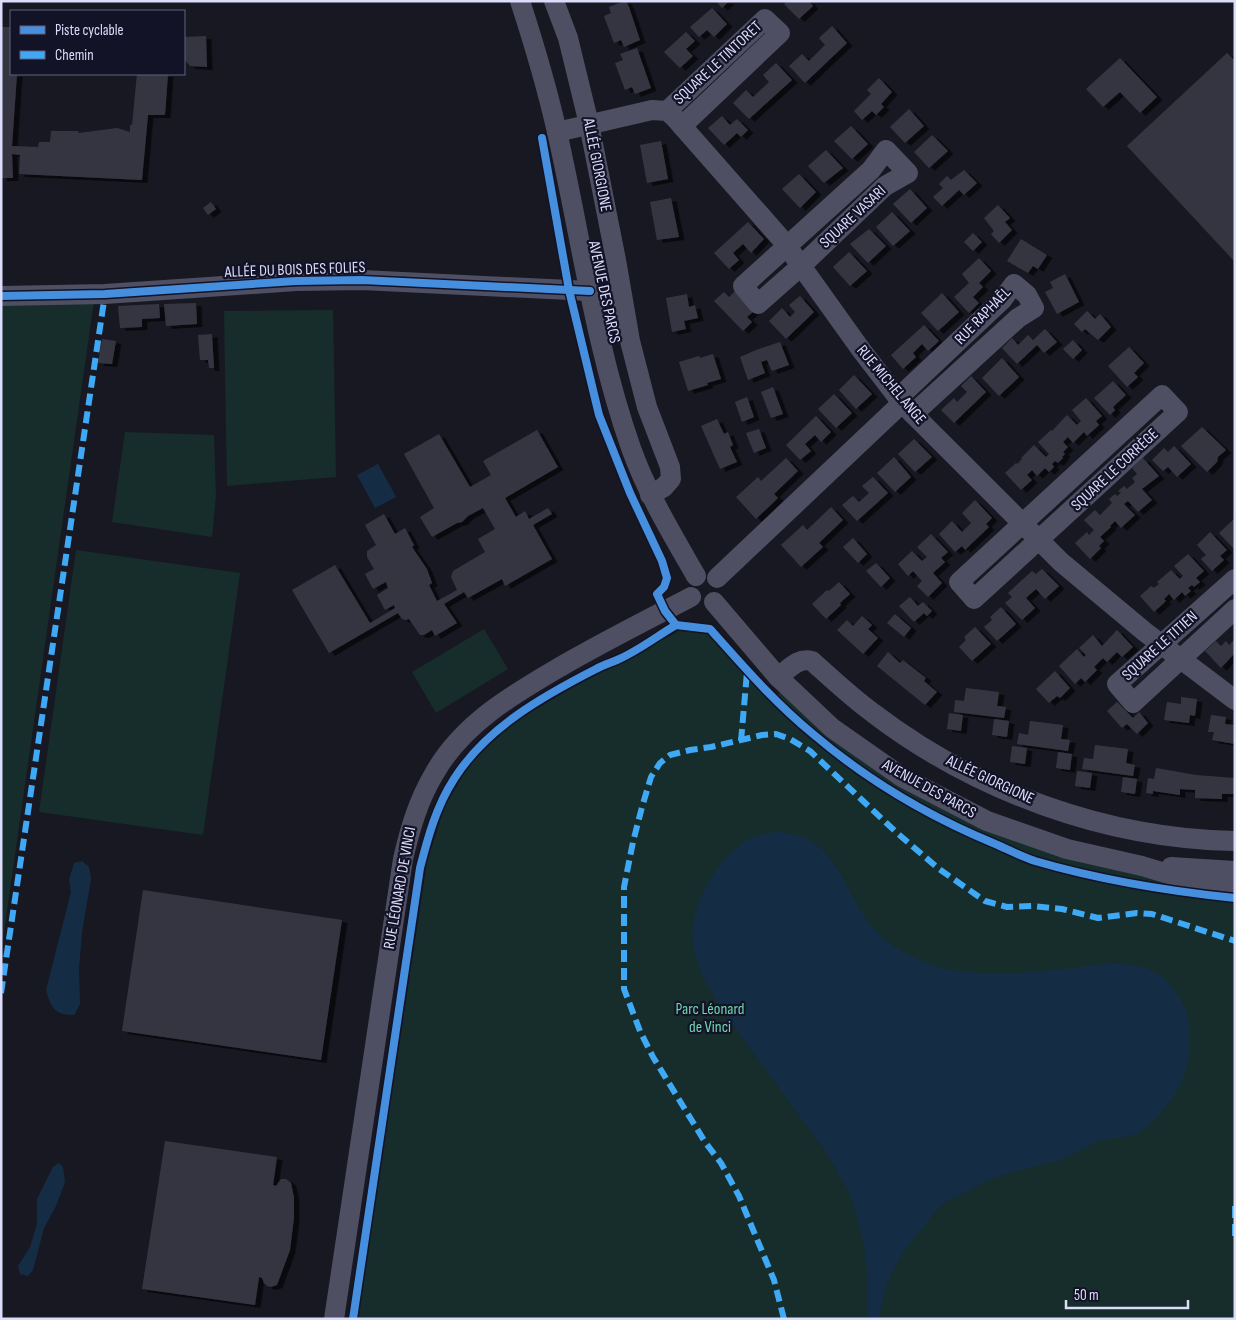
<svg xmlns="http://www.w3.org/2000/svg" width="1236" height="1320" font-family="'Sofia Sans Condensed',sans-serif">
	<defs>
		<filter id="shadow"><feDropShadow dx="5.5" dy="3" stdDeviation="0" flood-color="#0009"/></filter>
	</defs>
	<rect width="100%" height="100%" fill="#181822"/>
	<g fill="#162d2b">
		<path d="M94,301L1,953V304Z"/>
		<path d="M333,310L336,477L227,486L224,311Z"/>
		<path d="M125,432L214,435L216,496L212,537L112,522Z"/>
		<path d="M76,550L240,573L203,835L39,812Z"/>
		<path d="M685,628L708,630L769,700L781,692L926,799L1235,894V1319H357L427,862L444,808L470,763L512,723L597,673Z"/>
		<path d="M484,629L508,669L436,713L412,672Z"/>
	</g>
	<g fill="#142d45">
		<path d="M378,464L396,497L375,508L357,475Z"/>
		<path d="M777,832C840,834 841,893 875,930C893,950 922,963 947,969C986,977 1026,973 1064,969C1089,966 1118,960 1142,967C1162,972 1176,988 1184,1006C1192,1026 1192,1052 1185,1073C1179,1092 1153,1129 1133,1135C1122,1139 1110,1137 1099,1141C1086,1146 1073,1155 1060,1160C1036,1167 1012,1171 989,1180C984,1181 981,1185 976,1187C965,1193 952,1197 942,1205C936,1210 931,1218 926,1224C899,1255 885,1276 879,1319L868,1317V1281L864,1242L850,1194L828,1155L725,1014C711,992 697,971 693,945C687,907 718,856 751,838C759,834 769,833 777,832Z"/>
		<path d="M82,861L89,867L91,879L82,932L79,969L80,1004L74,1015C54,1015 51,1007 46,990L71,892L69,880L74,863Z"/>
		<path d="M59,1163L63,1167L65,1182L56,1206L44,1228L33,1270L28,1276L20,1274L18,1266L30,1247L37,1224V1199L53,1167Z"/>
	</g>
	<g fill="#363643" filter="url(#shadow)">
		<path d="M624,1H626L629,7L640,40L624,47L621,40L614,43L604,16L611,13L609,7Z"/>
		<path d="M716,1H729L722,8Z"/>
		<path d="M787,1H809L813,6L799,19L784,4Z"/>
		<path d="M712,8L727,24L714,37L707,30L699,37L690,27Z"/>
		<path d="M832,26L847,43L805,83L789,66L802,54L809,61L825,45L819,38Z"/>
		<path d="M1,27H11V74H17L12,146L38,147L39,142H50L51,131H78L79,133L117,128L130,132V125H132L137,74H168L165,115H148L142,180L19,174L20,155L12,154L13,178H1Z"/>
		<path d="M686,32L695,41L686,49L693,56L680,68L664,52Z"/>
		<path d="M206,36L207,67L190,66L184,59V37Z"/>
		<path d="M637,48L651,88L635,94L632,87L625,90L615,63L623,60L620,54Z"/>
		<path d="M1227,53L1235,61V262L1127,146Z"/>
		<path d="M1120,58L1157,97L1140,113L1120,92L1103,107L1086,89Z"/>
		<path d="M776,63L792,80L749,119L733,103L746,90L753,97L769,82L763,75Z"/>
		<path d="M879,78L892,92L881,104L884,107L876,115L872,111L862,120L854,111L871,94L867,90Z"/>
		<path d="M909,109L924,126L905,143L890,127Z"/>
		<path d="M722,116L730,125L737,119L748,130L741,137L737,133L724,145L708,128Z"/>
		<path d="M851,126L868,144L852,159L834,141Z"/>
		<path d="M932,135L948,151L929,168L914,152Z"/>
		<path d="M661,141L668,179L647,183L640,145Z"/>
		<path d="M826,150L843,168L824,183L808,166Z"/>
		<path d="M964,170L977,183L964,195L959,190L942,206L933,197L943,188L939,184L947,176L951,180Z"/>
		<path d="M799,174L816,192L800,208L782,189Z"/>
		<path d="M910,189L927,208L911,223L893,204Z"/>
		<path d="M671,198L679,237L657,240L650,202Z"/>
		<path d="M211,202L216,209L208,215L203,208Z"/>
		<path d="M998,205L1010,218L1005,222L1012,230L999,243L991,234L994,231L984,218Z"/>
		<path d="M892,212L910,231L893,246L876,227Z"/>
		<path d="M748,222L764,239L751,253L743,244L733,253L739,260L729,269L714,253Z"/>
		<path d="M869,229L886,246L868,263L850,244Z"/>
		<path d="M973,233L982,242L973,251L964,242Z"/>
		<path d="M1021,239L1047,255L1038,269L1033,266L1028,273L1007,261Z"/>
		<path d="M849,252L867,271L850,286L833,267Z"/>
		<path d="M979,258L991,271L979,283L983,287L973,297L979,303L969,313L954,297L969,283L962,274Z"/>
		<path d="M1065,274L1079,302L1057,314L1045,292L1053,288L1050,282Z"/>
		<path d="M735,291L754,311L747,317L752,322L743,331L714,301L724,292L729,297Z"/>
		<path d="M942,293L959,312L938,331L921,313Z"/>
		<path d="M687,294L689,307L695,305L698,318L684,321L686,329L672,332L666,298Z"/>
		<path d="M800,296L814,312L786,339L769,321L782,308L790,317L795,312L789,305Z"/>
		<path d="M196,303L197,324L166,326L164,304Z"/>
		<path d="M159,304L160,318L142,319V327L120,328L118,306Z"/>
		<path d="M1087,311L1095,319L1100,314L1111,327L1098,340L1085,329L1082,332L1074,324Z"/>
		<path d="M924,325L939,341L928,351L922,344L913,353L916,357L903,369L891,355Z"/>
		<path d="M1045,329L1057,342L1044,353L1037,345L1017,364L1002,348L1012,338L1018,345L1028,335L1033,340Z"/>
		<path d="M212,334L214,368H209L208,360H200L198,335Z"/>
		<path d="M102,339L116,341L112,364L98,363Z"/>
		<path d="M1073,340L1082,350L1073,359L1063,349Z"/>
		<path d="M780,342L789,365L772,371L767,360L761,362L765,373L748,380L740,357L756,350Z"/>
		<path d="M1129,347L1144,363L1134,373L1138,377L1127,387L1108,366Z"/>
		<path d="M713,354L721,379L707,383L708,385L688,391L679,362L699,356L700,358Z"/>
		<path d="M1002,358L1019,377L999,396L982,378Z"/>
		<path d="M854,375L872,394L856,409L839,390Z"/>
		<path d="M971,376L986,392L954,423L941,410L954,398L957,402L967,392L961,386Z"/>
		<path d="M1113,381L1126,395L1113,407L1115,410L1110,415L1094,398Z"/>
		<path d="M773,387L783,414L771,418L761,392Z"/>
		<path d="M834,394L852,413L836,428L818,409Z"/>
		<path d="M747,397L754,417L742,422L735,402Z"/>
		<path d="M1086,398L1102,416L1096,421L1099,425L1087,436L1084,432L1073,443L1068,437L1063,442L1068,447L1063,452L1065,454L1062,457L1063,458L1058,463L1055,461L1052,464L1054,467L1049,472L1045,468L1037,476L1032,470L1027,475L1032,480L1021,490L1005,473L1016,463L1017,464L1022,459L1021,458L1034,445L1046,457L1049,454L1038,442L1051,430L1052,431L1067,415L1077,425L1081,421L1072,410Z"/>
		<path d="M816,416L831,432L821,442L815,435L805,444L811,451L800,460L786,445Z"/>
		<path d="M717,419L724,434L728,432L733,445L730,447L737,462L720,469L701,426Z"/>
		<path d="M1202,427L1226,450L1218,457L1217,462L1207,472L1181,446Z"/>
		<path d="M759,429L766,448L754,453L746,433Z"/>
		<path d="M537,430L558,467L505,498L516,517L525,511L529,519L548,508L552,514L533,525L552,559L505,586L502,579L468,598L464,592L444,604L457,623L435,636L432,630L424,635H420L409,619L406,620L402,619L398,613L329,653L292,590L335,565L370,623L395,608L394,605L385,610L377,595L388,588L386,582L373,589L365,574L374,569L367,557V551L376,545L365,525L384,514L395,534L405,528L414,545L412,547L427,569L432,583L429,585L437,601L457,590L451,577L453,571L485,552L478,539L495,529L483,508L468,516L462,522L457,523L432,537L420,517L434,508L404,454L439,434L470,487L491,475L483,461Z"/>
		<path d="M914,439L932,457L915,472L898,454Z"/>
		<path d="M1174,446L1191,464L1177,477L1168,467L1163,471L1152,460L1164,448L1168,452Z"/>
		<path d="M894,457L911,477L895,492L877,473Z"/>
		<path d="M786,458L798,471L774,494L778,498L756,519L736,497L758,477L761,481Z"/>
		<path d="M1143,458L1159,476L1142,489L1152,500L1138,512L1128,501L1124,504L1135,515L1121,528L1115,521L1110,526L1111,527L1100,537L1104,541L1099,546L1101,548L1090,559L1075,543L1087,532L1089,535L1094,530L1084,520L1095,510L1100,515L1112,503L1109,499L1115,494L1117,496L1121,493L1118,491L1124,486L1127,489L1135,482L1132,478L1137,474L1132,468Z"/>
		<path d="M873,477L888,493L857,521L842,505L853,496L859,502L869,493L862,486Z"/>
		<path d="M975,500L992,518L986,524L989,527L965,550L962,546L955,552L939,534L952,521L962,532L971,523L962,513Z"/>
		<path d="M831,507L843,520L819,543L823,547L801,567L781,545L803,525L807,530Z"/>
		<path d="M1235,518V550L1219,533Z"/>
		<path d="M1210,532L1227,550L1220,556L1224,560L1212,571L1201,559L1206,555L1197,545Z"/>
		<path d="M931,534L948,552L941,558L945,562L933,573L942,583L928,597L917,586L922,581L913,571L908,576L898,564L912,551L922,561L927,557L917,547Z"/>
		<path d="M853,538L867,554L858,563L843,547Z"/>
		<path d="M1188,554L1204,571L1196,578L1200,582L1194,587L1192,585L1188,588L1191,591L1185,596L1182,592L1174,600L1169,594L1164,599L1166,601L1154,612L1140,596L1151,586L1154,588L1159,584L1157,582L1171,570L1180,579L1183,576L1174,566Z"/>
		<path d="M876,563L890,578L881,587L866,571Z"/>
		<path d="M1042,569L1059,586L1045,599L1036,589L1026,598L1035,608L1022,620L1005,603L1012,597L1008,593L1032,571L1036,574Z"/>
		<path d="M839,582L850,594L840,603L841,605L826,619L812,604L827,590L829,591Z"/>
		<path d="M910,597L918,606L923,602L932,611L927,616L924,613L914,622L899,606Z"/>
		<path d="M1001,607L1016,624L997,641L984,627L992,620L990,617Z"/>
		<path d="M895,614L911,628L904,637L887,623Z"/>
		<path d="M862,616L872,625L868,629L878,638L863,654L837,630L847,620L853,626Z"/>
		<path d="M975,627L991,644L972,661L959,647L966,640L964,637Z"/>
		<path d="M1117,630L1133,647L1122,657L1117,652L1107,662L1103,658L1094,667L1097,670L1085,682L1081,678L1075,684L1059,666L1077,649L1084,657L1086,655L1079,648L1093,635L1102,646Z"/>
		<path d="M1235,639V653L1221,668L1205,651L1216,641L1221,646L1226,641L1229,645Z"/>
		<path d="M888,652L900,663L903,660L926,678L924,681L937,692L925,705L877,666Z"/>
		<path d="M1055,671L1070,688L1060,698L1057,696L1049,703L1036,689Z"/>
		<path d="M966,688L999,692L997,706L1006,707L1004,718L954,712L955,700L964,701Z"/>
		<path d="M1181,697L1197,699L1195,716L1190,715L1189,723L1164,720L1167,702L1181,704Z"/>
		<path d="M1117,702L1133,718L1139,712L1148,723L1137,734L1127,724L1122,728L1107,711Z"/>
		<path d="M949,713L963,715L961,731L947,729Z"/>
		<path d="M1211,715L1226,717L1225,724L1235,725V744L1212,740L1214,732H1208Z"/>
		<path d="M994,719L1009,721L1007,737L992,735Z"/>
		<path d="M1030,721L1063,725L1061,739L1070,740L1068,751L1017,744L1019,733L1028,735Z"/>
		<path d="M1095,745L1128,749L1126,763L1135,765L1133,776L1082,769L1084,758L1093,759Z"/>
		<path d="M1012,746L1027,748L1025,764L1010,762Z"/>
		<path d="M1058,752L1072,754L1070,770L1056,768Z"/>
		<path d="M1156,768L1196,775L1235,778V794H1222V799L1195,798V790L1180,789V795L1153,791V794L1146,793L1148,778L1154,779Z"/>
		<path d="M1077,771L1092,773L1090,788L1075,786Z"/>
		<path d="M1123,777L1137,779L1135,794L1121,792Z"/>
		<path d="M143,890L342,920L321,1060L122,1031Z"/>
		<path d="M165,1141L277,1157L273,1185L276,1186L281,1179H286L291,1183L294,1198V1218L290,1250L277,1285L271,1287L267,1286L264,1283L262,1278L259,1277L255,1305L142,1289Z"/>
	</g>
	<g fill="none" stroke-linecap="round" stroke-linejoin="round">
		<g stroke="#4e4f62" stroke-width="20">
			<path d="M520,1C534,44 547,88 557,132C581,237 595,346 631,448C647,493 672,534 696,576"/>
			<path d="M554,1L568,38L589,124L616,260L630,341L647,407L670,467L671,479L664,487L650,495"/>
			<path d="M667,111L765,19L780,33L682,126"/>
			<path d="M557,132L652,110L667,111L674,117L784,242L862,351L902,403L1061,562L1145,632L1235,700"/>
			<path d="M886,150L908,173L885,186L801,266L758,304L743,286L871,170Z"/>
			<path d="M1,296L105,294L296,281L362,280L590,291"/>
			<path d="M1162,395L1178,412L974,599L959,582Z"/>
			<path d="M898,398L1002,300L1014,284L1027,295L1034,308L1018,318L913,414"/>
			<path d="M717,578L902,403"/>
			<path d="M1235,579L1117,684L1133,703L1235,609"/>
			<path d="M714,602L778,677L832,728L902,777L987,821L1067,849L1142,866L1195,882L1224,889H1235"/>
			<path d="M778,677C789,669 798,657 812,661C832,679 851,697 873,713C975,791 1106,839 1235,841"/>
			<path d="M1171,867L1235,871"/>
			<path d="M334,1319L403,859C410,829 418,801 434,774C462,724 512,695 560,667C603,642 647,620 691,597"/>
		</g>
		<g stroke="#3fa9f5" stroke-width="6" stroke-dasharray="12 6" stroke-linecap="butt">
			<path d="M741,741L747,672"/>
			<path d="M1,993L105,294"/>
			<path d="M1235,1206V1242"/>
			<path d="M784,1319L774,1280L739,1196L721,1163L705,1142L653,1057L640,1031L624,989V887L633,842L642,807L651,777L660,763L670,755L690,750L711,747L762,735L776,734L790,739L810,751L896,832L939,869L985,901L1007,907L1032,906L1062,909L1098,918L1137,913L1152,914L1235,941"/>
		</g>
		<g stroke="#131327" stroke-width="11">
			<g id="cycleway">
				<path d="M542,138L569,290L599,415L630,493L662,561L667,578L664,587L657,594L665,611L676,625L710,629C743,666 774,702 813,734C867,780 928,816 993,843C1007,849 1020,856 1035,861C1100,880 1167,891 1235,898"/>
				<path d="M1,296L105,294L296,281L362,280L590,291"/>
				<path d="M353,1319L420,868C428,837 436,807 454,779C486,728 543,696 596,669C603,665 610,663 617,660C638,651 657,636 676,625"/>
			</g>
		</g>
		<use href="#cycleway" stroke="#468fdf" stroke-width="8"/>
	</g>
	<g text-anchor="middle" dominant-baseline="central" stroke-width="4.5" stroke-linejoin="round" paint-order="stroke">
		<g font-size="16" fill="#dcdcfb" stroke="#131327">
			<text transform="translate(718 63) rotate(-43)">SQUARE LE TINTORET</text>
			<text transform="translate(597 165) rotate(79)">ALLÉE GIORGIONE</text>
			<text transform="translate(853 217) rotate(-43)">SQUARE VASARI</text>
			<text transform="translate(295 270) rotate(-2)">ALLÉE DU BOIS DES FOLIES</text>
			<text transform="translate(604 292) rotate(78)">AVENUE DES PARCS</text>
			<text transform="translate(983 316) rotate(-46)">RUE RAPHAËL</text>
			<text transform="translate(891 385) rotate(50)">RUE MICHEL ANGE</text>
			<text transform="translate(1115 470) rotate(-43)">SQUARE LE CORRÈGE</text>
			<text transform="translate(1160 646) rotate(-42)">SQUARE LE TITIEN</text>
			<text transform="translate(990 780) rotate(25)">ALLÉE GIORGIONE</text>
			<text transform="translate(929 789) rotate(29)">AVENUE DES PARCS</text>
			<text transform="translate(400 888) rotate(-80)">RUE LÉONARD DE VINCI</text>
		</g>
		<g font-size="16" fill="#6ed5ae" stroke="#131327">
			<text x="710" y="1009">Parc Léonard<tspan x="710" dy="18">de Vinci</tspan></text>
		</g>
	</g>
	<rect width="1236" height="1320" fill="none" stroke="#dcdcfb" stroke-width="5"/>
	<rect x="10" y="10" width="175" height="65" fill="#131327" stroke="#63637c"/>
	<rect x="20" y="26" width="25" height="8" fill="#468fdf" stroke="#63637c"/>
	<text x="55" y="35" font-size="15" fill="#dcdcfb">Piste cyclable</text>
	<rect x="20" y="51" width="25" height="8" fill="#3fa9f5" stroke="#63637c"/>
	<text x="55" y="60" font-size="15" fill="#dcdcfb">Chemin</text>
	<path d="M1066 1300v8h122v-8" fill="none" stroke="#dcdcfb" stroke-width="2.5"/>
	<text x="1074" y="1300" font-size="15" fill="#dcdcfb" stroke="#131327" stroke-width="4" paint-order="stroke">50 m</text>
</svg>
